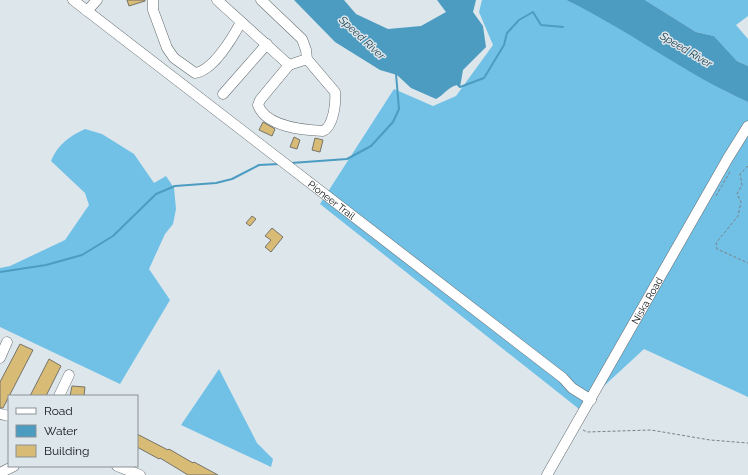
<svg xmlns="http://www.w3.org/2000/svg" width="748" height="475" font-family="Raleway,sans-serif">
	<rect width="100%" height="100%" fill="#dde6eb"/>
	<g fill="#71c1e7">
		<path d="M482,0H566L595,14L725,91L748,102V397L644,349L579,409L320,204L394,89L433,106L456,96L493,45L479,12Z"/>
		<path d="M645,0H748V16L736,25L748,39V66L737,61L714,36L696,32Z"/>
		<path d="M85,129L102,134L134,154L154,183L166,176L174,188L176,209L173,224L165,234L149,269L170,300L120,384L0,327V268L10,266L65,240L89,205L85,193L51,161C58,144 70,136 85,129Z"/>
		<path d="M219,369L257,443L273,459L271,467L181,425Z"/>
	</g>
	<g fill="#4c9cc1">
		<path d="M294,0H344L356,14L388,29L421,26L446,12L437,0H476L473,12L483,26L486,47L463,70L460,87L457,85C448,87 444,95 436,99L411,88L397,75L380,70L335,42Z"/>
		<path d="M566,0H645L696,32L714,36L737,61L748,66V102C685,74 629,30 566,0Z"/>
	</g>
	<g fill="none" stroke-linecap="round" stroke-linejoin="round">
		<g stroke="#4c9cc1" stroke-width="2">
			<path d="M458,85L460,87L484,78L504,45L507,33L519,20L533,12L541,25L563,27"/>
			<path d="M291,163L347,159L371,146L393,122L399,109L396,74"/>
			<path d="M0,272L46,265L82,255L113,236L156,194L175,186L216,183L232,179L259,165L279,164"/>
		</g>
	</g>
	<g fill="#d8bb75" stroke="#76736b">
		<path d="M127,0H145V1L129,6Z"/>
		<path d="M263,122L275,129L272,136L259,130Z"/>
		<path d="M294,137L300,140L297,149L290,147Z"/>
		<path d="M315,138L323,140L320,152L312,150Z"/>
		<path d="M252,216L256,219L250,226L246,223Z"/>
		<path d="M272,228L283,237L271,252L265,247L271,240L265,236Z"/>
		<path d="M20,344L33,350L3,408H0V382Z"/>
		<path d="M49,359L61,366L46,396H30Z"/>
		<path d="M72,386L85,387L84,396H70Z"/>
		<path d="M137,434L168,450L169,449L193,463L194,462L218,475H188L160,458L159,459L137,447Z"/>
	</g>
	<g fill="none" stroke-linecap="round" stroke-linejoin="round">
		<g stroke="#646c70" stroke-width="11">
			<g id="minor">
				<path id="s1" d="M73,0L563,378L572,388L591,400"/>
				<path d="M153,0V10L167,48L174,58L195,73C213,71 233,37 241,22"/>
				<path d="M217,0L289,65"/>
				<path d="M261,0L302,39L306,50L307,59L335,92C336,102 334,126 323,131C303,130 266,127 258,105L260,100L289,65L307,59"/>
				<path d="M87,11L97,0"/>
				<path d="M223,94L267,44"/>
				<path d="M0,358L7,342"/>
				<path d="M59,396L69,375"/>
				<path d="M0,414L9,416"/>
				<path d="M117,466L140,475"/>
				<path d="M0,473L14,466"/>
				<path id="s2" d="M547,475L728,158L748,126"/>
			</g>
		</g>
		<g stroke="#7b8185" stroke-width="1" stroke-dasharray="3 2" stroke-linecap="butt">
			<path d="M748,166L740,174L742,185L737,194L741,202L738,216L716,243L717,249L748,263"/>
			<path d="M716,196L731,170"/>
			<path d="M583,430L587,432L651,430L710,440L748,443"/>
		</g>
		<use href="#minor" stroke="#fff" stroke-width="10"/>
	</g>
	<g text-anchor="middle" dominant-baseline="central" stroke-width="3" stroke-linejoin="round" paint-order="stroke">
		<g font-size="10" fill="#0f1214" stroke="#dde6eb">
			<text stroke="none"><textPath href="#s1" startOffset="327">Pioneer Trail</textPath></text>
			<text stroke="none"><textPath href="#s2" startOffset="201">Niska Road</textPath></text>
		</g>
		<g font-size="11" font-style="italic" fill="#153949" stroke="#dde6eb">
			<text transform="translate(362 38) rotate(43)">Speed River</text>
			<text transform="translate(686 50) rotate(31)">Speed River</text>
		</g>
	</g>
	<rect x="8" y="395" width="130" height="72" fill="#dde6eb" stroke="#8b9195"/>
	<rect x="16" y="408" width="20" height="6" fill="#ffffff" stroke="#8b9195"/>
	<text x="44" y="415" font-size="12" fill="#0f1214">Road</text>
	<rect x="16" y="425" width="20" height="12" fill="#4c9cc1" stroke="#8b9195"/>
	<text x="44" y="435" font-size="12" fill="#0f1214">Water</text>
	<rect x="16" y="445" width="20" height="12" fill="#d8bb75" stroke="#8b9195"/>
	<text x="44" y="455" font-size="12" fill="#0f1214">Building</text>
</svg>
